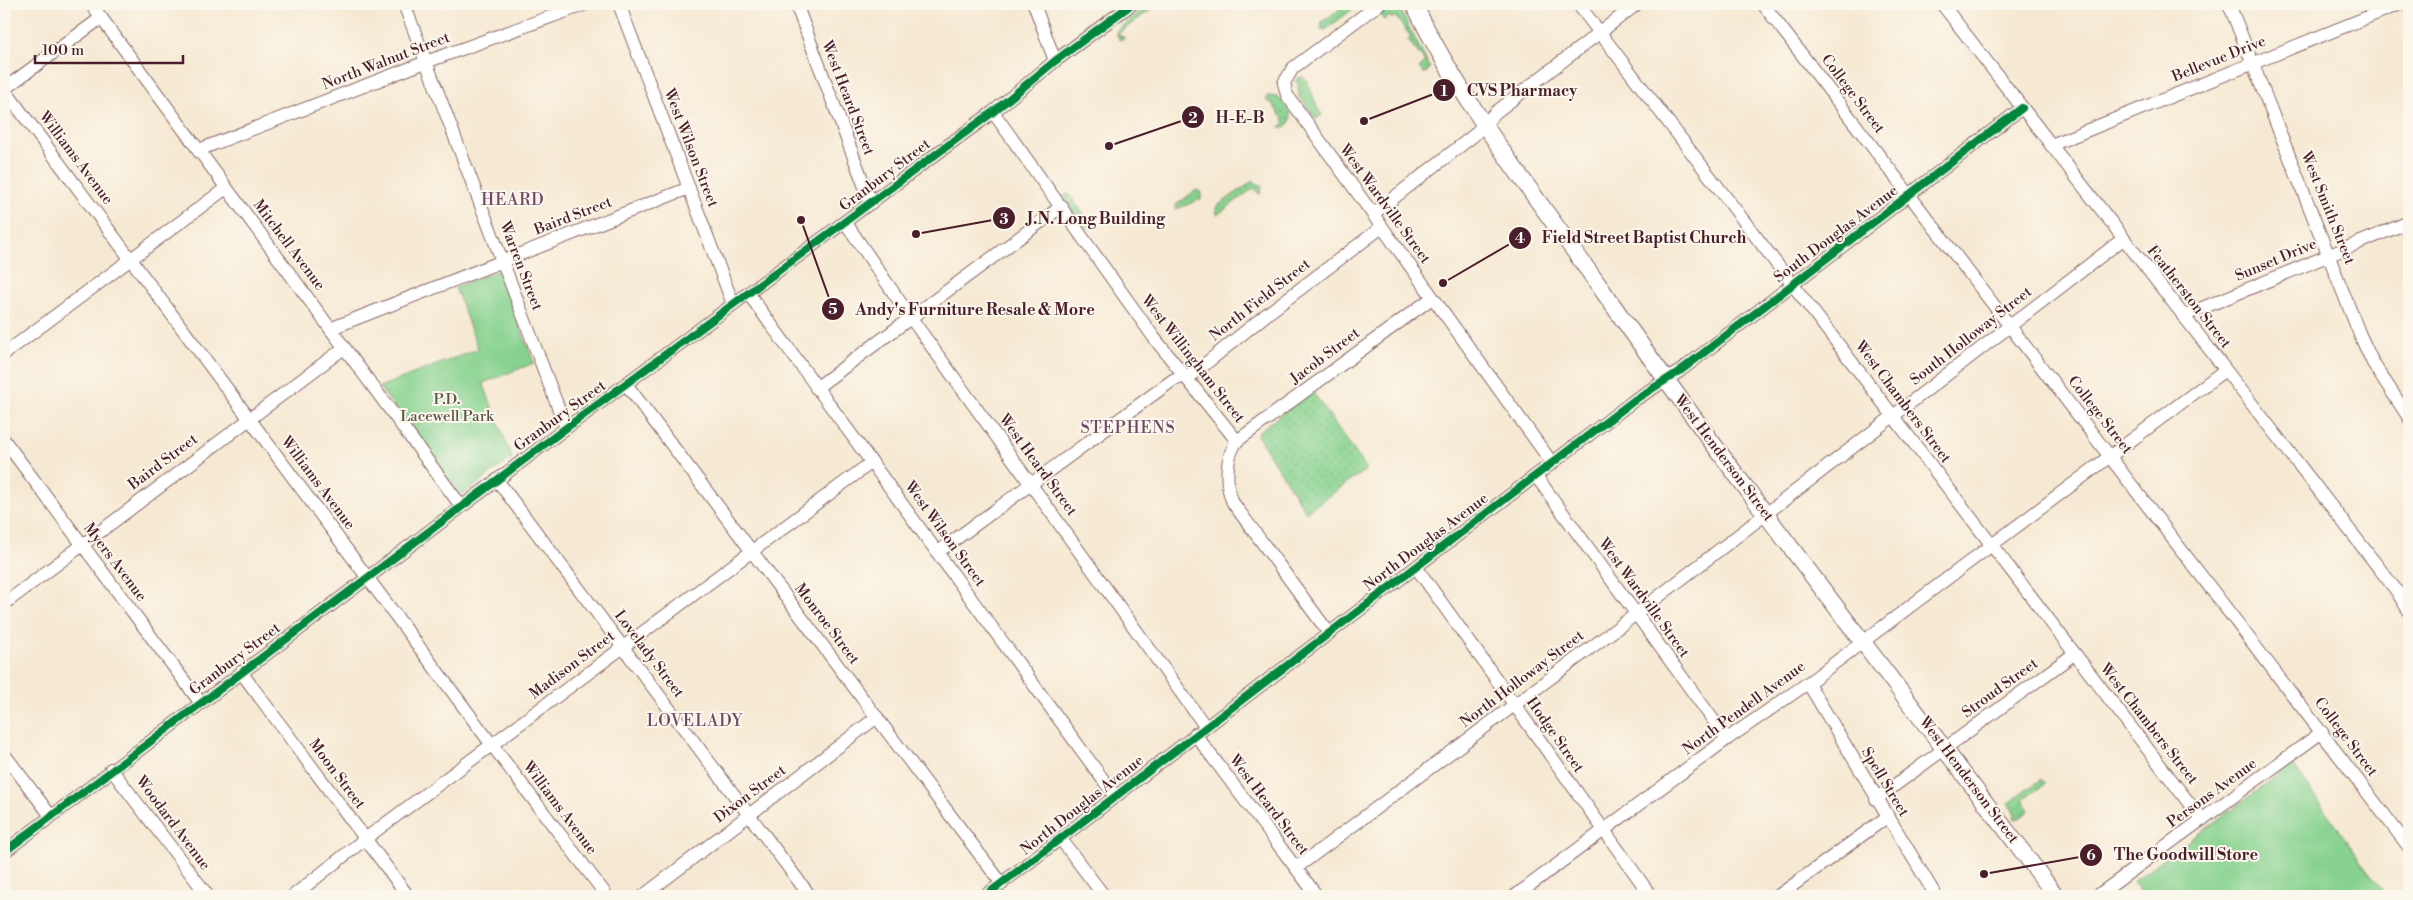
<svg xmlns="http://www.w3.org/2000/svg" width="2413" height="900" font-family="'Libre Bodoni',serif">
	<defs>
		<pattern id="grass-dots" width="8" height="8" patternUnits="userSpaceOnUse" patternTransform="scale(1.25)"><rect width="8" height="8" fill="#87d28f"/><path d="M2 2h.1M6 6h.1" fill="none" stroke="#76b47c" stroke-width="1.8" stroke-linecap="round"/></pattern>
	</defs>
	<rect width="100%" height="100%" fill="#fbf7ec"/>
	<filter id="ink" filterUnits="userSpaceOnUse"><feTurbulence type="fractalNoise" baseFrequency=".02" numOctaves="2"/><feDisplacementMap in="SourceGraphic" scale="10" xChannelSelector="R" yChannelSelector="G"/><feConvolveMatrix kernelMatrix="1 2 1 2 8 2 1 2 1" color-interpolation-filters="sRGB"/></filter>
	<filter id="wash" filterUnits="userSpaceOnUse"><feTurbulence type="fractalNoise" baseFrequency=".0096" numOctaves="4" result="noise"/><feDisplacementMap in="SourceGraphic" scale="20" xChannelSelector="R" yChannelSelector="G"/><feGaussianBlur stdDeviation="1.12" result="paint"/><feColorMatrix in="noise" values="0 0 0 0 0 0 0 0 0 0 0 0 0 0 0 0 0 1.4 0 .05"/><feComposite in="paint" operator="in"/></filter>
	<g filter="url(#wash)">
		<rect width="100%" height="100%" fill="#f6e9d3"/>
		<g fill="url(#grass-dots)" stroke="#68785d">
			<path d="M1150,4H1159L1117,34L1125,38L1119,40L1116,31Z"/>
			<path d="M1347,4L1357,6L1325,30L1321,29L1322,22Z"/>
			<path d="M1392,4H1397L1430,68L1427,72L1424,73L1419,68L1425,62L1408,40L1411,37L1395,16L1392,19L1390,16L1384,20L1378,14Z"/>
			<path d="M1303,77C1311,82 1313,104 1322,115L1316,119L1299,96L1298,82H1295L1298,78Z"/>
			<path d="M1267,96L1279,97C1283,107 1299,114 1285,128H1279L1285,122L1271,102L1269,103L1266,100Z"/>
			<path d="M1253,181L1262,186L1261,193L1259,194L1254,188L1217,215L1216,207Z"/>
			<path d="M1196,190L1201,192V199L1176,209V205Z"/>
			<path d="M1068,193L1093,227L1086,228L1063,198Z"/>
			<path d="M1312,391L1367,469L1306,512L1257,435L1260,430Z"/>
			<path d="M2041,779L2045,784L2023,799L2029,811L2018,819L2014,818L2015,814L2008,803Z"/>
		</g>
		<g fill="#87d28f" stroke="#68785d">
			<path d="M498,270L534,363L483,383L512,458L464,494H460L379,387L478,349L455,287Z"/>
			<path d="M2293,765L2386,896H2144L2133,881Z"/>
		</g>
	</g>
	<g filter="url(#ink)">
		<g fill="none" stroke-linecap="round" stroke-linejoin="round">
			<g stroke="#866666" stroke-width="14">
				<g id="minor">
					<path d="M91,4L461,506"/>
					<path d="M404,4L566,428"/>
					<path d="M619,4L733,304"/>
					<path d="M796,4L871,203"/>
					<path d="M1034,4L1055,61"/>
					<path d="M1379,4L1293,68L1284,83L1287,95L1552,463"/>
					<path d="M1578,4L2202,820"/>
					<path d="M1763,4L2409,847"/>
					<path d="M1942,4L2396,590L2409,611"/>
					<path d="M2229,4L2360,335L2373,363L2409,418"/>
					<path d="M4,89L492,745L607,896"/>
					<path d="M4,89L101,18"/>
					<path d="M993,112L1155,339L1237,441C1225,458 1225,484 1233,503L1329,633"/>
					<path d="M2051,145L2400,4"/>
					<path d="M199,152L206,147L426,62L586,4"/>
					<path d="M1373,214L1473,136L1496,112L1637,4"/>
					<path d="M845,222L911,318L1205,726"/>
					<path d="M748,293L1115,796"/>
					<path d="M2183,316L2409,222"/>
					<path d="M331,330L337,326L689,188"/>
					<path d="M4,354L226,188"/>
					<path d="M626,384L1002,884"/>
					<path d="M816,388L1062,206"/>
					<path d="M4,440L200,702"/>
					<path d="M1237,441L1432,298"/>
					<path d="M1536,476L1727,739"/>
					<path d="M497,480L810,896"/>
					<path d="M938,552L1173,380L1194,373L1267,314L1382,227"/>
					<path d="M1416,567L1651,896"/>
					<path d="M4,604L344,348"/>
					<path d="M241,672L408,896"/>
					<path d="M1808,683L1936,896"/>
					<path d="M1195,734L1317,896"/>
					<path d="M4,754L51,816"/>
					<path d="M111,769L208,896"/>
					<path d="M1876,799L2074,654"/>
					<path d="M1060,838L1104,896"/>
					<path d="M4,852L566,428L993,112L1055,61L1132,4"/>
					<path d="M1296,868L1636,614L2123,239"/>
					<path d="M293,896L365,839L872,462"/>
					<path d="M643,896L877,717"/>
					<path d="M985,896L1636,399L1680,371L2022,108"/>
					<path d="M1515,896L1727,739L1808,683L2225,370"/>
					<path d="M1778,896L1887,817"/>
					<path d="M2097,896L2322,732"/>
				</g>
			</g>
			<g stroke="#866666" stroke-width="18">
				<path id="major" d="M1414,4C1464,108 1539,200 1605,294C1749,499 1906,696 2056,896"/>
			</g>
			<use href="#minor" stroke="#fff" stroke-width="12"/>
			<use href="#major" stroke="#fff" stroke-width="16"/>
			<g stroke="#fbf7ec" stroke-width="11">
				<g id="cycleway">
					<path d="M4,852L566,428L993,112L1055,61L1132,4"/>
					<path d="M985,896L1636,399L1680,371L2022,108"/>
				</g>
			</g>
			<use href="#cycleway" stroke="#00873e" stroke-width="8"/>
		</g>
	</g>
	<g text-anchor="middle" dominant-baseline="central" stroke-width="4" stroke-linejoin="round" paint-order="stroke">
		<g font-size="15" fill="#4a1f2b" stroke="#fbf7ec">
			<text transform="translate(2219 59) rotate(-22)">Bellevue Drive</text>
			<text transform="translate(386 61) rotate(-21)">North Walnut Street</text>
			<text transform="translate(1853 94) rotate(53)">College Street</text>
			<text transform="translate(848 98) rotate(69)">West Heard Street</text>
			<text transform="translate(691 148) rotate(69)">West Wilson Street</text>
			<text transform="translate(76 158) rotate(53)">Williams Avenue</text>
			<text transform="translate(885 175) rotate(-37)">Granbury Street</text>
			<text transform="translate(1385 204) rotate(54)">West Wardville Street</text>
			<text transform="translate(2328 208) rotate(68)">West Smith Street</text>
			<text transform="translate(573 216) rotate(-21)">Baird Street</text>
			<text transform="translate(1836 234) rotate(-37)">South Douglas Avenue</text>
			<text transform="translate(289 245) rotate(53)">Mitchell Avenue</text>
			<text transform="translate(2276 260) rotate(-23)">Sunset Drive</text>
			<text transform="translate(521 266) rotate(69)">Warren Street</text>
			<text transform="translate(2189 297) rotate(52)">Featherston Street</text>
			<text transform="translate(1260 300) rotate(-38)">North Field Street</text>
			<text transform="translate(1971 336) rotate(-38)">South Holloway Street</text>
			<text transform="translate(1325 356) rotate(-37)">Jacob Street</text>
			<text transform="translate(1193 359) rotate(52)">West Willingham Street</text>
			<text transform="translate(1903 402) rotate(53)">West Chambers Street</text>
			<text transform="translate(2100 415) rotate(52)">College Street</text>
			<text transform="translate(560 416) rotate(-36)">Granbury Street</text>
			<text transform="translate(1724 458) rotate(53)">West Henderson Street</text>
			<text transform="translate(163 462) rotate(-37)">Baird Street</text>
			<text transform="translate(1038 465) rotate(54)">West Heard Street</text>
			<text transform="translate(318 483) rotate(53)">Williams Avenue</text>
			<text transform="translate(945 534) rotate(54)">West Wilson Street</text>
			<text transform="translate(1426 542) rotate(-37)">North Douglas Avenue</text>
			<text transform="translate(115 562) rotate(53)">Myers Avenue</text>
			<text transform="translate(1644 598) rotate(54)">West Wardville Street</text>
			<text transform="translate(827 624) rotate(53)">Monroe Street</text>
			<text transform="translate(649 654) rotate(53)">Lovelady Street</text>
			<text transform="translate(235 659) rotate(-37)">Granbury Street</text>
			<text transform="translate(572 665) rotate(-37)">Madison Street</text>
			<text transform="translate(1522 679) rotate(-37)">North Holloway Street</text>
			<text transform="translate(2000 688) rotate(-36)">Stroud Street</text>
			<text transform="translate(1744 708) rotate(-36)">North Pendell Avenue</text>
			<text transform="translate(2149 724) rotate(52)">West Chambers Street</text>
			<text transform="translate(1555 735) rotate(55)">Hodge Street</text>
			<text transform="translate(2346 737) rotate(53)">College Street</text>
			<text transform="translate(337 774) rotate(53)">Moon Street</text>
			<text transform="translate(1969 780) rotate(53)">West Henderson Street</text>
			<text transform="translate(1885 782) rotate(59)">Spell Street</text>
			<text transform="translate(2212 793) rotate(-36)">Persons Avenue</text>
			<text transform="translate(750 794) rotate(-37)">Dixon Street</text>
			<text transform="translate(1082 805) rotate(-38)">North Douglas Avenue</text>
			<text transform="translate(1269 805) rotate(53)">West Heard Street</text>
			<text transform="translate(560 808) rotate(53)">Williams Avenue</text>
			<text transform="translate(173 823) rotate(53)">Woodard Avenue</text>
		</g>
		<g font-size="15" fill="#5c5549" stroke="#fbf7ec">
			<text x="447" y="399">P.D.<tspan x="447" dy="17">Lacewell Park</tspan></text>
		</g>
		<g font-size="16" letter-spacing="1" fill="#704968" stroke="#fbf7ec">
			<text x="513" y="200">HEARD</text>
			<text x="1128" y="428">STEPHENS</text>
			<text x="695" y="721">LOVELADY</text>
		</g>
	</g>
	<path fill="none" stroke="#4a1f2b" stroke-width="2" d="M1364 121L1444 90M1109 146L1193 117M916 234L1004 218M1443 283L1520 238M801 220L833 309M1984 874L2091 855"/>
	<g fill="#4a1f2b" stroke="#fbf7ec" stroke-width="2">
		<circle cx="1364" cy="121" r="5"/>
		<circle cx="1109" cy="146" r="5"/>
		<circle cx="916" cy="234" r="5"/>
		<circle cx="1443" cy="283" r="5"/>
		<circle cx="801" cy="220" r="5"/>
		<circle cx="1984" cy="874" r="5"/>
		<circle cx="1444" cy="90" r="12"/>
		<circle cx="1193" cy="117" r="12"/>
		<circle cx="1004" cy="218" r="12"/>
		<circle cx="1520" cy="238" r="12"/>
		<circle cx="833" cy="309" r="12"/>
		<circle cx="2091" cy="855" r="12"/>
	</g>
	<g font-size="15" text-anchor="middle" font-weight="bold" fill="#fff">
		<text x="1444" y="96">1</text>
		<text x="1193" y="123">2</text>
		<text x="1004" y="224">3</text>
		<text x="1520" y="243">4</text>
		<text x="833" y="314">5</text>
		<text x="2091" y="860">6</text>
	</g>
	<g font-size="16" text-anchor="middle" font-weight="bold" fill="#4a1f2b" stroke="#fbf7ec" stroke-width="4" stroke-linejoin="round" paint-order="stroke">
		<text x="1522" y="96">CVS Pharmacy</text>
		<text x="1240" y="123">H-E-B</text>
		<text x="1096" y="224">J.N. Long Building</text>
		<text x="1644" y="243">Field Street Baptist Church</text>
		<text x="975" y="315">Andy's Furniture Resale &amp; More</text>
		<text x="2186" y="860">The Goodwill Store</text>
	</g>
	<rect width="2413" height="900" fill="none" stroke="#fbf7ec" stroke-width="20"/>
	<path d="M35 55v8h148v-8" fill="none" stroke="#4a1f2b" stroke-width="2.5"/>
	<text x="42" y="55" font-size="15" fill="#4a1f2b" stroke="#fbf7ec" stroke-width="4" paint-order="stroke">100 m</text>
</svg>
